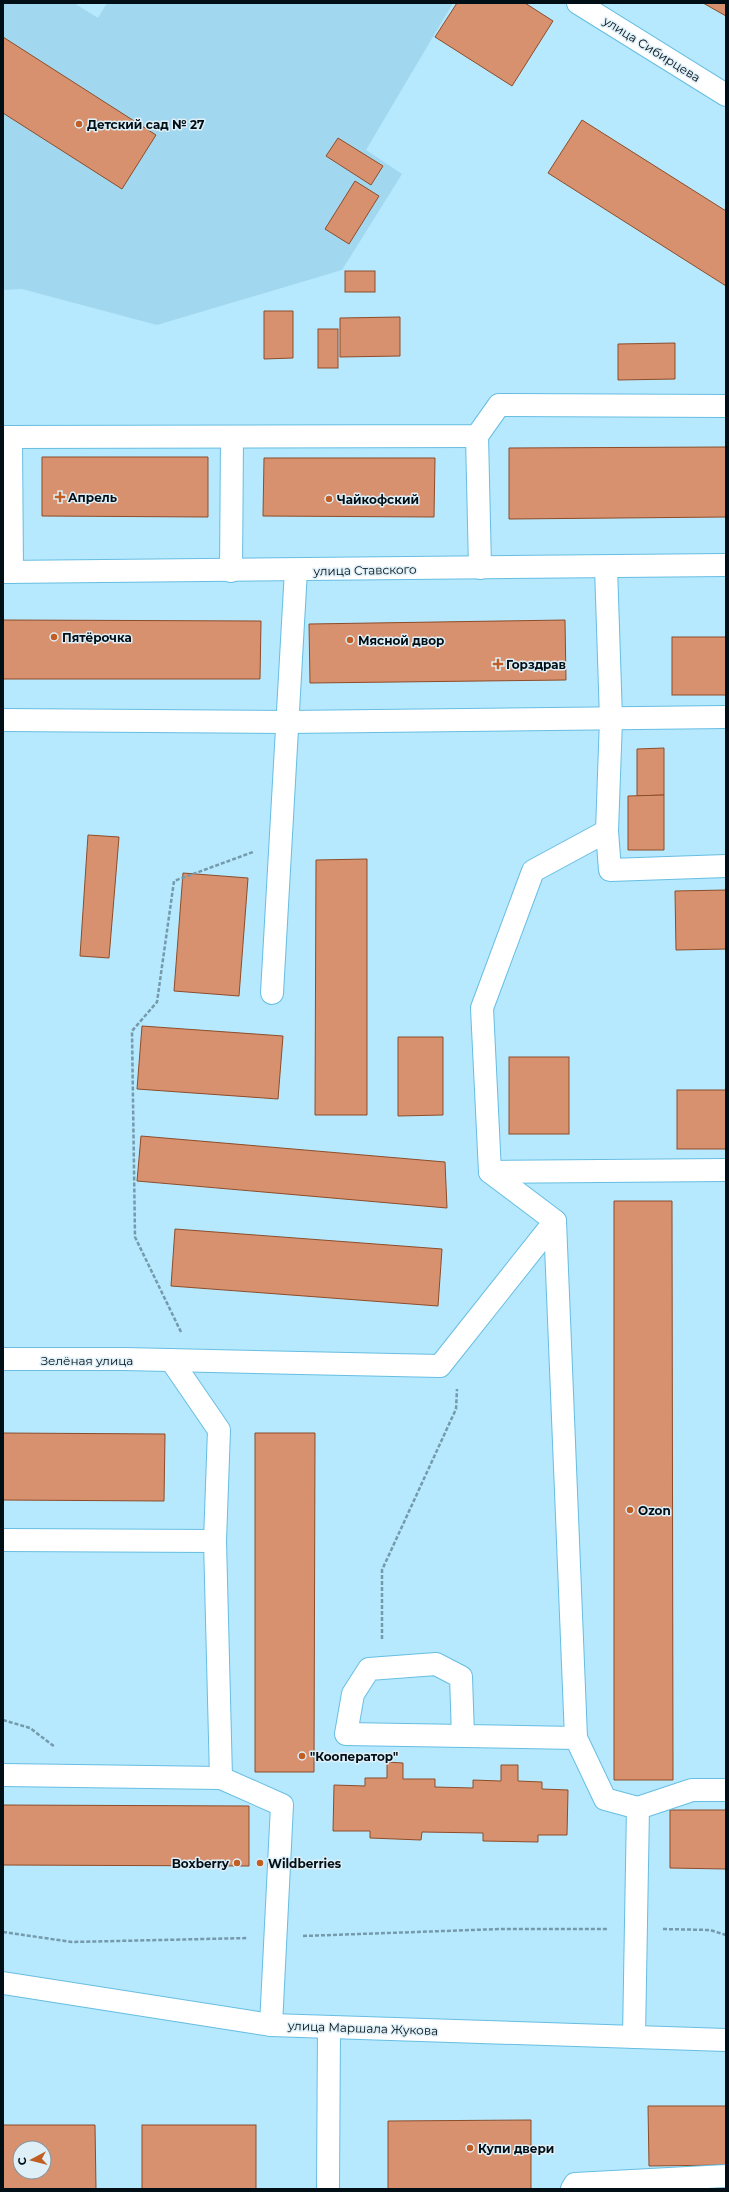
<svg xmlns="http://www.w3.org/2000/svg" width="729" height="2192" font-family="Montserrat,sans-serif">
	<rect width="100%" height="100%" fill="#b6e8fe"/>
	<path fill="#a2d8ef" d="M3,3H74L98,18L107,3H453L366,150L402,174L342,270L157,325L22,289L3,290Z"/>
	<g fill="#d8916e" stroke="#8d4d2a" fill-rule="evenodd">
		<path d="M457,3H525L553,21L512,86L435,37Z"/>
		<path d="M703,3H726V16Z"/>
		<path d="M3,37L156,135L122,189L3,113Z"/>
		<path d="M582,120L726,211V286L548,173Z"/>
		<path d="M338,138L383,166L371,185L326,156Z"/>
		<path d="M355,181L379,196L349,244L325,229Z"/>
		<rect x="345" y="271" width="30" height="21"/>
		<path d="M264,311H293V358L264,359Z"/>
		<path d="M400,317V356L340,357V318Z"/>
		<rect x="318" y="329" width="20" height="39"/>
		<path d="M675,343V379L618,380V344Z"/>
		<path d="M726,447V517L509,519V448Z"/>
		<path d="M42,457H208V517L42,516Z"/>
		<path d="M264,458H435L434,517L263,516Z"/>
		<path d="M3,620L261,621L260,679H3Z"/>
		<path d="M565,620L566,680L310,683L309,624Z"/>
		<rect x="672" y="637" width="54" height="58"/>
		<path d="M664,748V795L637,796V749Z"/>
		<path d="M664,795V850H628V796Z"/>
		<path d="M88,835L119,837L109,958L80,956Z"/>
		<path d="M367,859V1115H315L316,860Z"/>
		<path d="M183,873L248,878L239,996L174,991Z"/>
		<path d="M726,890V949L676,950L675,891Z"/>
		<path d="M142,1026L283,1036L278,1099L137,1089Z"/>
		<path d="M398,1037H443V1115L398,1116Z"/>
		<rect x="509" y="1057" width="60" height="77"/>
		<rect x="677" y="1090" width="49" height="59"/>
		<path d="M141,1136L445,1162L447,1208L137,1181Z"/>
		<path d="M614,1201H672L673,1780H614Z"/>
		<path d="M175,1229L442,1249L438,1306L171,1286Z"/>
		<path d="M3,1433L165,1434L164,1501L3,1500Z"/>
		<path d="M255,1433H315L314,1772H255Z"/>
		<path d="M387,1762L403,1763V1779H435V1787L473,1788V1780L501,1781V1765H518V1781L542,1782V1789L568,1790L567,1835H538V1842L483,1841V1833L422,1832L421,1840L370,1838V1831H333L334,1785L365,1786V1778H387Z"/>
		<path d="M3,1805L249,1806V1866L3,1865Z"/>
		<path d="M670,1810H726V1869L670,1868Z"/>
		<path d="M648,2106H726V2165L649,2166Z"/>
		<path d="M531,2120V2189H388V2121Z"/>
		<path d="M3,2125H95L96,2189H3ZM20,2148H44V2172H20Z"/>
		<rect x="142" y="2125" width="114" height="64"/>
	</g>
	<g fill="none" stroke-linecap="round" stroke-linejoin="round">
		<g stroke="#67bee2" stroke-width="24">
			<g id="minor">
				<path d="M578,3L726,95"/>
				<path d="M477,436L480,568"/>
				<path d="M3,437L477,436L499,405L726,406"/>
				<path d="M11,439L12,572"/>
				<path d="M231,571L232,437"/>
				<path d="M3,572L726,565"/>
				<path d="M3,720L287,722L726,717"/>
				<path d="M607,831L610,870L726,866"/>
				<path d="M272,993L296,570"/>
				<path d="M490,1172L726,1170"/>
				<path d="M555,1221L576,1738"/>
				<path d="M3,1359H124L440,1366L555,1221L490,1172L482,1008L533,871L607,831L611,719L606,567"/>
				<path d="M171,1360L219,1430L215,1541L221,1778L282,1805L271,2025"/>
				<path d="M3,1540L215,1541"/>
				<path d="M463,1736L461,1677L436,1664L369,1669L353,1694L346,1734L576,1738L605,1799L638,1808"/>
				<path d="M3,1775L221,1778"/>
				<path d="M3,1983L271,2025L726,2040"/>
				<path d="M634,2037L638,1808L692,1790H726"/>
				<path d="M328,2189L329,2027"/>
				<path d="M572,2189L575,2184L726,2176"/>
			</g>
		</g>
		<g stroke="#759aab" stroke-width="2.5" stroke-dasharray="4 2" stroke-linecap="butt">
			<path d="M181,1332L135,1237L132,1031L157,1002L174,881L253,852"/>
			<path d="M382,1639V1570L456,1409L457,1389"/>
			<path d="M3,1720L30,1728L55,1747"/>
			<path d="M663,1929L710,1930L726,1935"/>
			<path d="M3,1932L72,1942L248,1938"/>
			<path d="M303,1936L500,1929H608"/>
		</g>
		<use href="#minor" stroke="#fff" stroke-width="22"/>
	</g>
	<g fill="#c15e24" stroke="#dfeff7" stroke-width="1.5">
		<circle cx="79" cy="124" r="4"/>
		<path d="M58 491h4v4h4v4h-4v4h-4v-4h-4v-4h4z"/>
		<circle cx="329" cy="499" r="4"/>
		<circle cx="54" cy="637" r="4"/>
		<circle cx="350" cy="640" r="4"/>
		<path d="M496 658h4v4h4v4h-4v4h-4v-4h-4v-4h4z"/>
		<circle cx="630" cy="1510" r="4"/>
		<circle cx="302" cy="1756" r="4"/>
		<circle cx="237" cy="1863" r="4"/>
		<circle cx="260" cy="1863" r="4"/>
		<circle cx="470" cy="2148" r="4"/>
	</g>
	<g text-anchor="middle" dominant-baseline="central" stroke-width="3" stroke-linejoin="round" paint-order="stroke">
		<g font-size="12" fill="#000f16" stroke="#dfeff7">
			<text transform="translate(652 49) rotate(32)">улица Сибирцева</text>
			<text transform="translate(365 570) rotate(-1)">улица Ставского</text>
			<text x="87" y="1360">Зелёная улица</text>
			<text transform="translate(363 2028) rotate(2)">улица Маршала Жукова</text>
		</g>
		<g font-size="12" font-weight="bold" fill="#000f16" stroke="#dfeff7" text-anchor="start">
			<text x="87" y="124">Детский сад № 27</text>
			<text x="68" y="497">Апрель</text>
			<text x="337" y="499">Чайкофский</text>
			<text x="62" y="637">Пятёрочка</text>
			<text x="358" y="640">Мясной двор</text>
			<text x="506" y="664">Горздрав</text>
			<text x="638" y="1510">Ozon</text>
			<text x="310" y="1756">"Кооператор"</text>
			<text x="229" y="1863" text-anchor="end">Boxberry</text>
			<text x="268" y="1863">Wildberries</text>
			<text x="478" y="2148">Купи двери</text>
		</g>
	</g>
	<rect width="729" height="2192" fill="none" stroke="#000f16" stroke-width="8"/>
	<g transform="translate(32 2160) rotate(263)"><circle r="19" fill="#dfeff7" stroke="#86959d"/>
	<path d="M0-3L7 15L0 10L-7 15Z" fill="#c15e24"/>
	<text y="-6" font-size="11" font-weight="bold" text-anchor="middle" fill="#000f16">С</text>
	</g>
</svg>
